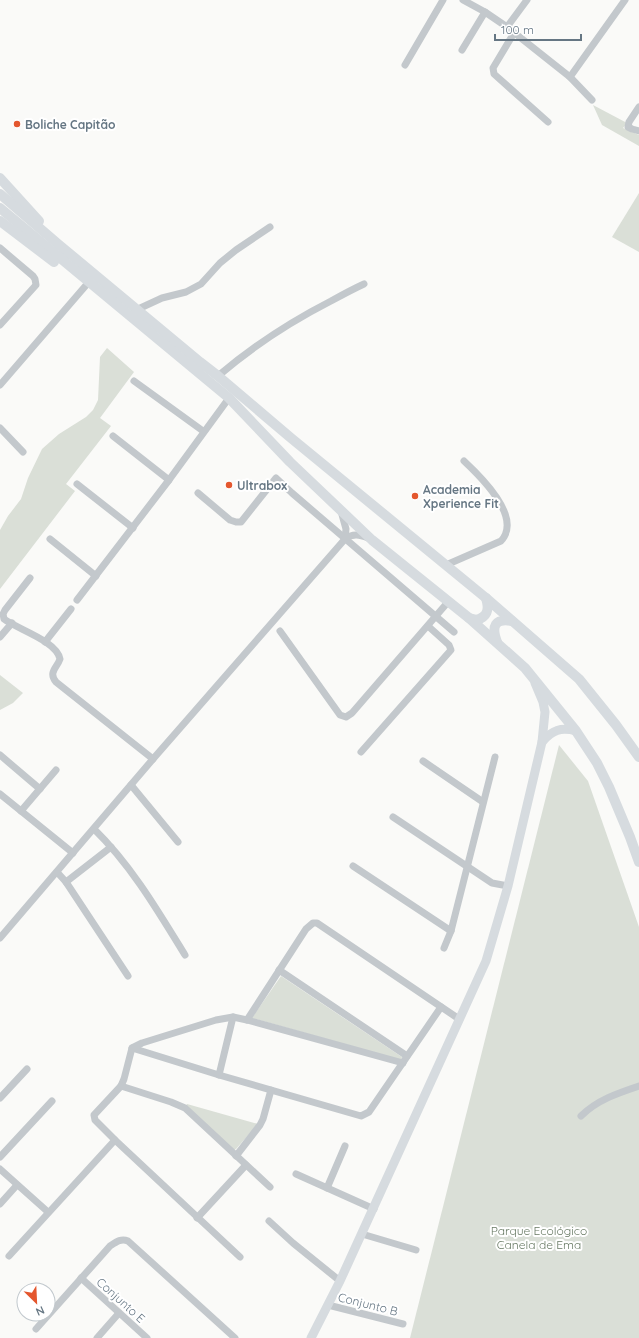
<svg xmlns="http://www.w3.org/2000/svg" width="639" height="1338" font-family="Quicksand,sans-serif">
	<rect width="100%" height="100%" fill="#fafaf8"/>
	<g fill="#dadfd7">
		<path d="M593,105L627,123L623,128L639,135V146L602,125Z"/>
		<path d="M639,193V252L612,237Z"/>
		<path d="M107,348L134,372L100,418L111,426L66,484L75,491L0,589V530L8,516L21,499L28,478L42,449L59,434L86,417L93,410L98,400L100,357Z"/>
		<path d="M0,675L23,693L13,703L0,710Z"/>
		<path d="M559,745L588,781L639,927V1338H410Z"/>
		<path d="M281,976L402,1057L401,1060L252,1018Z"/>
		<path d="M187,1104L258,1124L236,1149L234,1150L186,1106Z"/>
	</g>
	<g fill="none" stroke-linecap="round" stroke-linejoin="round">
		<g stroke="#c3c8cc" stroke-width="7">
			<path d="M463,0L485,12L507,27L570,77L592,100"/>
			<path d="M507,27L527,0"/>
			<path d="M514,33L493,68L494,74L548,122"/>
			<path d="M462,50L485,12"/>
			<path d="M405,65L443,0"/>
			<path d="M570,77L625,0"/>
			<path d="M639,107L629,122L628,127L632,129L639,131"/>
			<path d="M0,248L33,276L35,279L36,285L0,325"/>
			<path d="M136,310L162,298L186,292L201,284L220,263L236,250L270,227"/>
			<path d="M218,376C253,346 290,322 331,301C342,295 353,289 364,284"/>
			<path d="M134,381L203,431"/>
			<path d="M0,385L88,283"/>
			<path d="M0,428L23,452"/>
			<path d="M113,436L169,480"/>
			<path d="M77,484L133,528"/>
			<path d="M198,493L230,520L236,522H241L276,478L292,493L454,632"/>
			<path d="M341,511L346,529L345,539"/>
			<path d="M50,539L96,576"/>
			<path d="M446,565L501,541C523,517 480,476 464,461"/>
			<path d="M30,578L5,610L3,614L4,619C17,629 57,641 60,659C57,668 48,672 56,682L153,759"/>
			<path d="M77,600L169,480L229,398"/>
			<path d="M280,631L340,715L346,717L352,713L448,602"/>
			<path d="M0,637L12,623"/>
			<path d="M45,642L71,609"/>
			<path d="M361,752L451,650L449,645L428,626"/>
			<path d="M0,755L40,789"/>
			<path d="M423,761L483,802"/>
			<path d="M131,785L178,842"/>
			<path d="M0,794L73,853"/>
			<path d="M21,811L56,770"/>
			<path d="M393,817L492,883L508,886"/>
			<path d="M94,829C131,865 158,911 185,955"/>
			<path d="M353,866L451,931"/>
			<path d="M57,872L66,882L128,976"/>
			<path d="M66,882L111,847"/>
			<path d="M0,938L153,759L345,539C353,533 360,535 368,538"/>
			<path d="M444,948L451,931L495,757"/>
			<path d="M279,970L407,1056"/>
			<path d="M247,1020L306,929L313,923H317L459,1019"/>
			<path d="M132,1048L219,1075L361,1116L369,1112L441,1007"/>
			<path d="M219,1075L233,1017"/>
			<path d="M121,1086L124,1079L132,1048L142,1043L216,1020L233,1017L247,1020L403,1063"/>
			<path d="M0,1098L27,1069"/>
			<path d="M581,1116C597,1100 618,1093 639,1086"/>
			<path d="M236,1156L260,1125L263,1119L271,1090"/>
			<path d="M0,1157L52,1101"/>
			<path d="M0,1169L48,1212"/>
			<path d="M296,1174L374,1209"/>
			<path d="M327,1188L345,1146"/>
			<path d="M0,1204L17,1185"/>
			<path d="M197,1218L246,1165"/>
			<path d="M269,1221L293,1243L340,1281"/>
			<path d="M362,1234L416,1250"/>
			<path d="M9,1256L115,1140"/>
			<path d="M240,1257L115,1140L95,1120L94,1115L121,1086L171,1102L185,1108L270,1187"/>
			<path d="M81,1278L147,1338"/>
			<path d="M328,1305L403,1324"/>
			<path d="M36,1329L110,1246C116,1242 121,1238 128,1241L235,1338"/>
			<path d="M97,1338L119,1313"/>
		</g>
		<g stroke="#d6dbdf" stroke-width="9">
			<path d="M542,742C552,730 561,727 576,731"/>
			<path d="M311,1338L340,1281L486,961L508,886L542,742L545,712L543,702L535,683"/>
		</g>
		<g stroke="#d6dbdf" stroke-width="10">
			<path d="M0,178L39,221"/>
			<path d="M0,194L58,244L200,362L218,376L291,438L486,598L579,679L616,725L639,757"/>
			<path d="M0,208L229,398L290,462L372,540L469,618L525,668L576,731L597,763L609,787L630,837L639,862"/>
			<path d="M0,221L54,262"/>
			<path d="M469,618L477,620C489,616 489,608 486,598"/>
			<path d="M497,642C491,626 495,618 512,621"/>
		</g>
	</g>
	<g fill="#e4572e" stroke="#fff" stroke-width="1.5">
		<circle cx="17" cy="124" r="4"/>
		<circle cx="229" cy="485" r="4"/>
		<circle cx="415" cy="496" r="4"/>
	</g>
	<g text-anchor="middle" dominant-baseline="central" stroke-width="4" stroke-linejoin="round" paint-order="stroke">
		<g font-size="12" font-weight="bold" fill="#657683" stroke="#fff" text-anchor="start">
			<text x="25" y="124">Boliche Capitão</text>
			<text x="237" y="485">Ultrabox</text>
			<text x="423" y="489">Academia<tspan x="423" dy="14">Xperience Fit</tspan></text>
		</g>
		<g font-size="12" fill="#687a64" stroke="#fff">
			<text x="539" y="1230">Parque Ecológico<tspan x="539" dy="14">Canela de Ema</tspan></text>
		</g>
		<g font-size="12" fill="#657683" stroke="#fff">
			<text transform="translate(121 1300) rotate(42)">Conjunto E</text>
			<text transform="translate(368 1304) rotate(14)">Conjunto B</text>
		</g>
	</g>
	<g transform="translate(36 1302) rotate(156)"><circle r="19" fill="#ffffff" stroke="#c1c8cd"/>
	<path d="M0-3L7 15L0 10L-7 15Z" fill="#e4572e"/>
	<text y="-6" font-size="11" font-weight="bold" text-anchor="middle" fill="#657683">N</text>
	</g>
	<path d="M495 34v6h86v-6" fill="none" stroke="#657683" stroke-width="2"/>
	<text x="501" y="34" font-size="12" fill="#657683" stroke="#ffffff" stroke-width="3" paint-order="stroke">100 m</text>
</svg>
